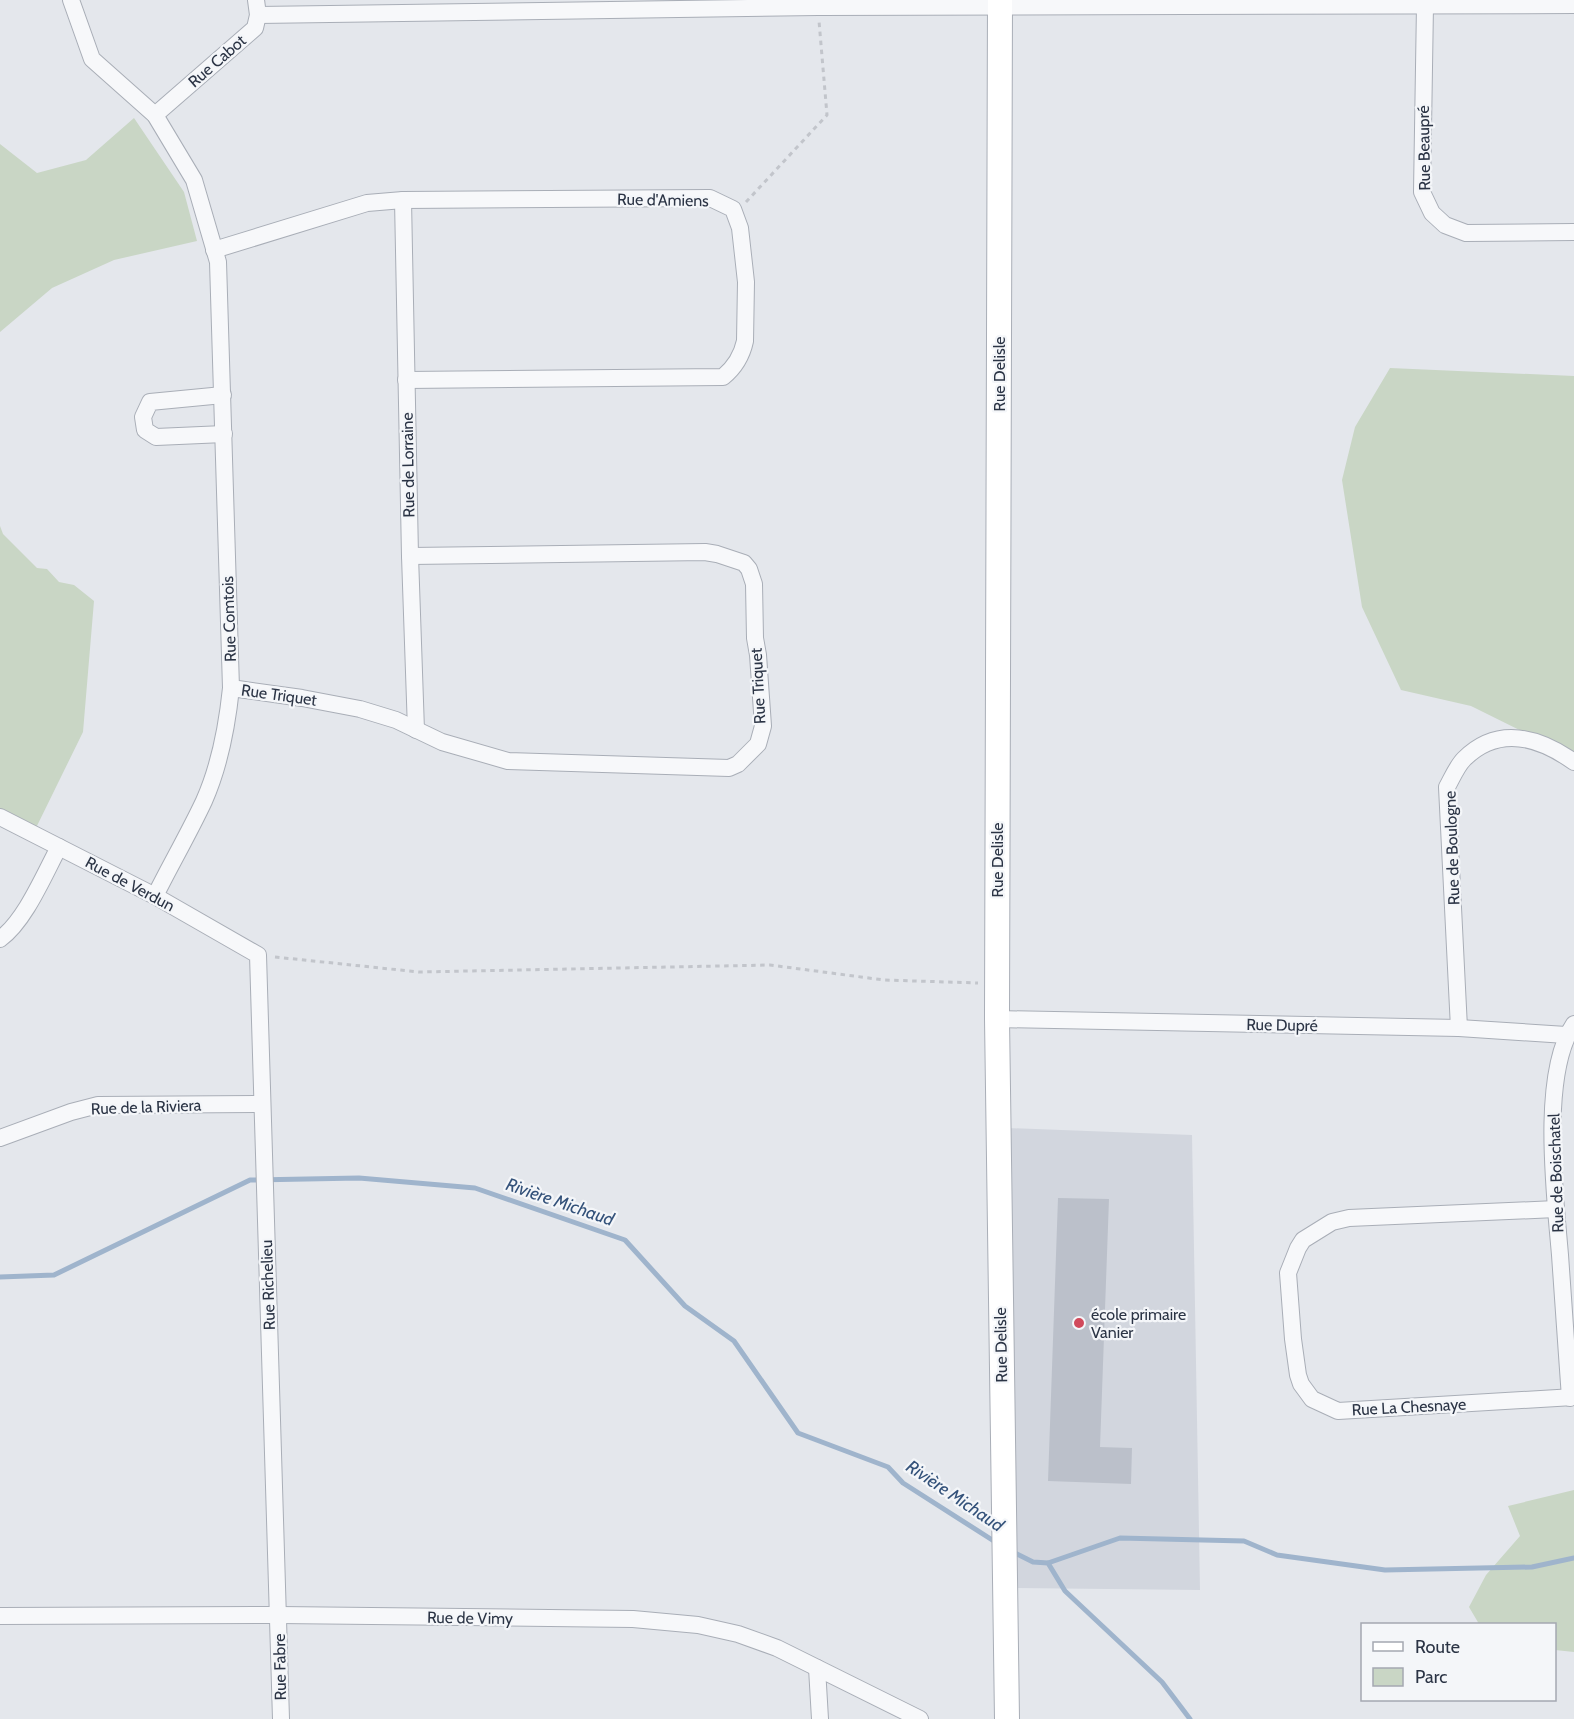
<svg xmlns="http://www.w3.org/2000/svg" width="1574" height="1719" font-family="Cabin,sans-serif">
	<rect width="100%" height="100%" fill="#e4e7ec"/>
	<path fill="#d2d6de" d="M1008,1128L1192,1135L1200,1590L1014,1588Z"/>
	<g fill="#c9d6c5">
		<path d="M134,118L184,192L197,241L114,260L52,288L0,332V144L37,173L86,160Z"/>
		<path d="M1390,368L1574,376V760L1556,748L1471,706L1401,690L1362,607L1342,480L1355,427Z"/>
		<path d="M0,526L3,534L37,568L47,569L59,582L74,585L94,601L83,732L33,834L0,817Z"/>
		<path d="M1574,1490V1652L1555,1650L1554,1624H1479L1469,1607L1486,1575L1520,1536L1508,1506Z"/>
	</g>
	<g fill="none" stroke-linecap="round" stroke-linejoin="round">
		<g stroke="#9fb4cc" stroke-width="5">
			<path d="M0,1277L54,1275L250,1180L359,1178L475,1188L625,1240L685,1306L734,1341L798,1433L888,1467L903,1483L997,1543"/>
			<path d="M1013,1552L1033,1562L1048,1563L1065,1591L1162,1682L1190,1719"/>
			<path d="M1048,1563L1120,1538L1244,1541L1277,1555L1385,1570L1532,1567L1574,1558"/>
		</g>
	</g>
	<path fill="#bbc0ca" d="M1058,1198L1109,1199L1100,1447L1132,1448L1131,1484L1048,1481Z"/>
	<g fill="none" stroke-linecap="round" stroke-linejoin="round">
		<g stroke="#a9aeb7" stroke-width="18">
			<g id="street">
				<path d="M71,0L92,59L155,115L194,180L218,262L231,688C227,727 220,765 204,801C189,833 171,864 155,896"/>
				<path d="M1425,5L1422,192L1432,213L1445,225L1466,233L1574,232"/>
				<path d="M258,15L818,7L1574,5"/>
				<path d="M155,115L255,28L258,15L256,0"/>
				<path d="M403,200L410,556L416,730"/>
				<path d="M214,250L367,203L403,200L710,198L733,209L740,228L746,282L745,341C742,355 734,368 723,377L406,380"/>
				<path d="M223,395L150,402L143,417L145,430L156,437L224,434"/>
				<path d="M231,688L302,698L360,709L396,720L442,742L508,761L729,768L738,764L758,744L763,726L758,655L755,638L754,584L749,569L744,563L717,554L705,552L410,556"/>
				<path d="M0,817L155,896L258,955L281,1719"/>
				<path d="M0,939C25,921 44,875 59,847"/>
				<path d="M997,1019L1459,1028L1566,1035"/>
				<path d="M1459,1028L1447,787C1452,778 1457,766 1464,759C1498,725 1539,737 1574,762"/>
				<path d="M0,1138L71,1112L98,1105L261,1104"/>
				<path d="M1556,1209L1349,1218L1332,1222L1303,1240L1298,1248L1288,1273L1293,1339L1298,1375L1301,1384L1312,1399L1338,1411L1574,1397"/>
				<path d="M1570,1398C1567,1350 1563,1303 1560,1255C1555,1195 1540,1074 1574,1024"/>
				<path d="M0,1616L279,1615L633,1619L698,1625L738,1634L777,1648L920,1719"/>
				<path d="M817,1668L820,1719"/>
			</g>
		</g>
		<g stroke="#a9aeb7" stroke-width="26">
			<path id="secondary" d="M1000,0L997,1019L1007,1719"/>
		</g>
		<g stroke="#c2c5cb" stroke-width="3" stroke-dasharray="4.5 4.5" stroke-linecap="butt">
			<path d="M746,202L827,115L819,21"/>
			<path d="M275,957L419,972L770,965L884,980L978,983"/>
		</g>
		<use href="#street" stroke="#f7f8fa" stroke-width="16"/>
		<use href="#secondary" stroke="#fff" stroke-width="24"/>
	</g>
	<circle fill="#d1495b" stroke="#f4f6f9" stroke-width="2" cx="1079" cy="1323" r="6"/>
	<g text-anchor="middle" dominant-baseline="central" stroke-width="4.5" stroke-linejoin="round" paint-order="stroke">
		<g font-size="16" fill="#2b3445" stroke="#f4f6f9">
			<text transform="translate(217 61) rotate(-41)">Rue Cabot</text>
			<text transform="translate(1424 148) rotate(-91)">Rue Beaupré</text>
			<text transform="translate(663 200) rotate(1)">Rue d'Amiens</text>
			<text transform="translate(999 374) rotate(-90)">Rue Delisle</text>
			<text transform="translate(408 465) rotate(-91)">Rue de Lorraine</text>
			<text transform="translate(229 619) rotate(-92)">Rue Comtois</text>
			<text transform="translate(758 686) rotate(-93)">Rue Triquet</text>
			<text transform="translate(279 695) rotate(8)">Rue Triquet</text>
			<text transform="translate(1452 848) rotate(-92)">Rue de Boulogne</text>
			<text transform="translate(997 860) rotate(-90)">Rue Delisle</text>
			<text transform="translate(130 884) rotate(28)">Rue de Verdun</text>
			<text transform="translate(1282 1025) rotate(1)">Rue Dupré</text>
			<text transform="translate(146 1107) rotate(-2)">Rue de la Riviera</text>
			<text transform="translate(1556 1173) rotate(-92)">Rue de Boischatel</text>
			<text transform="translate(268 1285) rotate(-92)">Rue Richelieu</text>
			<text transform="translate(1001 1345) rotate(-91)">Rue Delisle</text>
			<text transform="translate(1409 1407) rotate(-3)">Rue La Chesnaye</text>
			<text transform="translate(470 1618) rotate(1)">Rue de Vimy</text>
			<text transform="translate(280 1667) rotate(-91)">Rue Fabre</text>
		</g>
		<g font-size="16" fill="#2b3445" stroke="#f4f6f9" text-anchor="start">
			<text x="1091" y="1314">école primaire<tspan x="1091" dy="18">Vanier</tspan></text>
		</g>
		<g font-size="18" font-style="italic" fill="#34527a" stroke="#f4f6f9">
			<text transform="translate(560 1202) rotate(19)">Rivière Michaud</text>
			<text transform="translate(955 1496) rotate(34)">Rivière Michaud</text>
		</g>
	</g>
	<rect x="1361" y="1623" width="195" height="78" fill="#f4f6f9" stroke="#a4a8b1" stroke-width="1.5"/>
	<rect x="1373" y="1642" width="30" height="9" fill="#ffffff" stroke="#a4a8b1" stroke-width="1.5"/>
	<text x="1415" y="1653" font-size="18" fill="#2b3445">Route</text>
	<rect x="1373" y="1668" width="30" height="18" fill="#c9d6c5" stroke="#a4a8b1" stroke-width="1.5"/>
	<text x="1415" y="1683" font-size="18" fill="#2b3445">Parc</text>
</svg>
